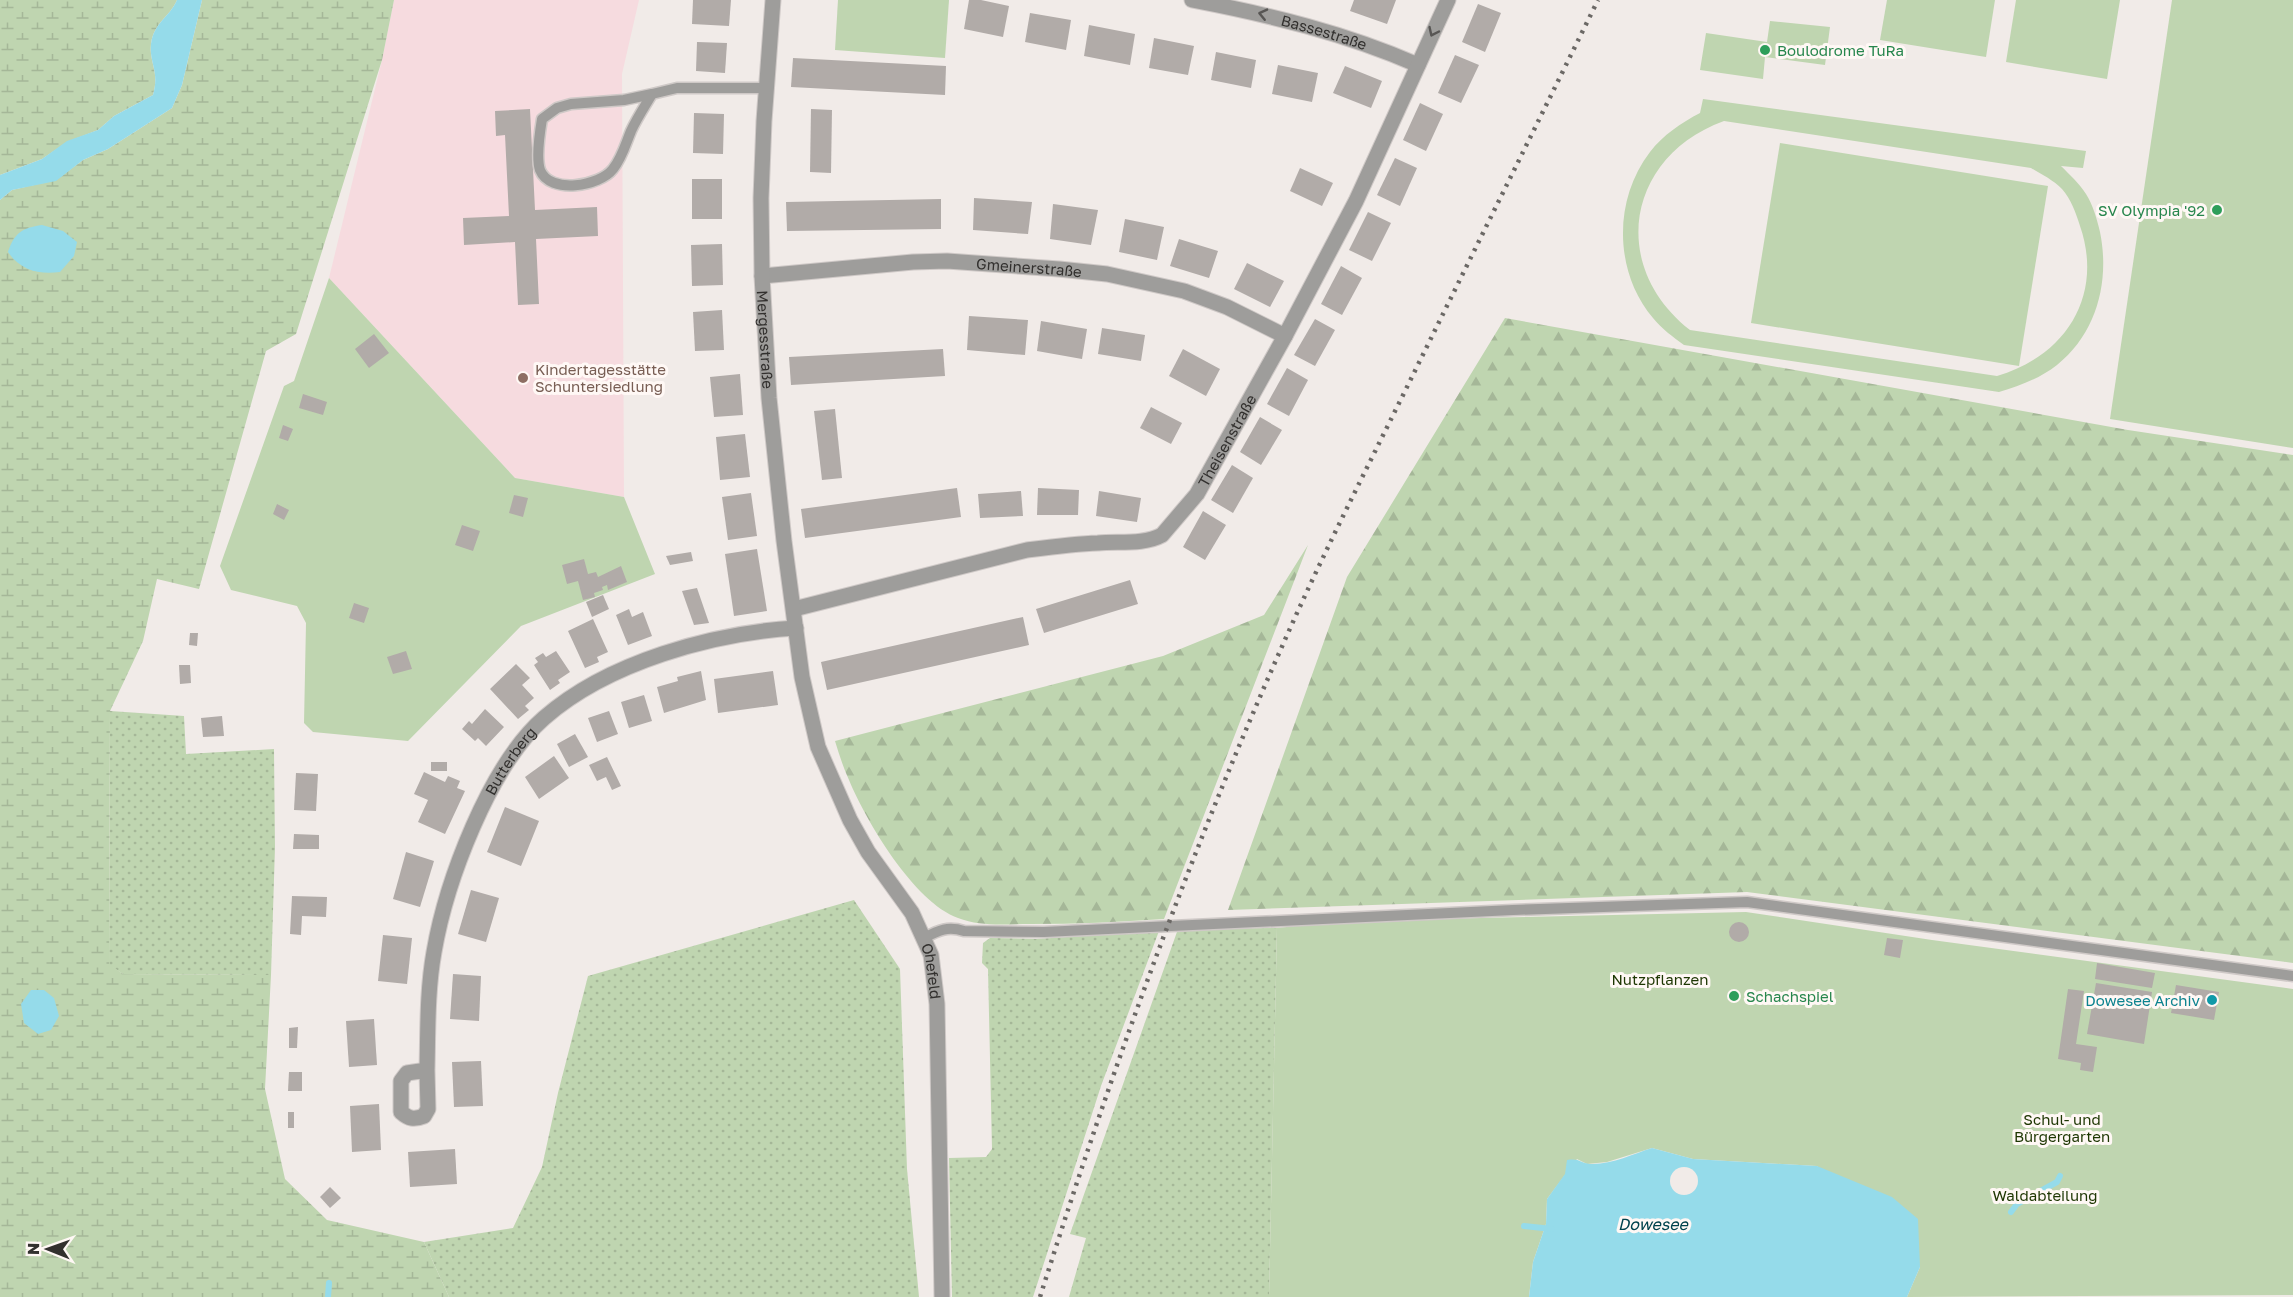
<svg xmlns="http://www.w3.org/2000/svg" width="2293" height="1297" font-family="'Golos Text',sans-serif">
	<defs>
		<pattern id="grass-dots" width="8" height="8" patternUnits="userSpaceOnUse" patternTransform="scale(1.5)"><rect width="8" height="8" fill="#bfd5b0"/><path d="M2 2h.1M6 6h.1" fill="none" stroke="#a5b798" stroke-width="1.8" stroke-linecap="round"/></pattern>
		<pattern id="forest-firs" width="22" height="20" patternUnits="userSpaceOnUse" patternTransform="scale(1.5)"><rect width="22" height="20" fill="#bfd5b0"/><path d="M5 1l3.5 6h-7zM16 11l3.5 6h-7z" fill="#a5b798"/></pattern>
		<pattern id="wetland-marsh" width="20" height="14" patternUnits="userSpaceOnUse" patternTransform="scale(1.5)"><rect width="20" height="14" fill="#bfd5b0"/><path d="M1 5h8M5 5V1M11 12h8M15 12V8" fill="none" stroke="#a5b798"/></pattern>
	</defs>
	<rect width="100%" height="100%" fill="#f1ebe8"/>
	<path fill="#f6dbdf" d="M394,0H639L622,74L624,497L515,478L329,278L382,60Z"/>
	<g fill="url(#grass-dots)">
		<path d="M110,711L184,716L186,754L274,749L275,847L271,975L123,974L109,965Z"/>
		<path d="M854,900L900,969L907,1169L919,1297H449L424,1242L513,1228L542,1167L558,1093L588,976Z"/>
		<path d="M1277,928L1269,1297H1069L1086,1238L1070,1234L1178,929Z"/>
		<path d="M1159,931L1101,1086L1033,1297H952L949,1158L986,1157L992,1149L988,969L982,963L983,943L990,938L1036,939Z"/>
	</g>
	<g fill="url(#forest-firs)">
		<path d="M1505,318L2128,430L2293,455V963L1747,892L1228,910L1347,577Z"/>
		<path d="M1308,545L1164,919C1119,922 1075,924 1030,924C1006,924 981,927 958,918C914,902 866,821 849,780C843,767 839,754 835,741L1163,656L1264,615Z"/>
	</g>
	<g fill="url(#wetland-marsh)">
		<path d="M0,0H177C169,18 154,22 151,44C149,63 160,72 153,95L114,116L98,130L67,142L42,159L0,175Z"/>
		<path d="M202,0H394L382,60L296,334L266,351L199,589L157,579L143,641L110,711L109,964L123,974L271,975L265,1089L285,1179L327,1220L424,1242L449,1297H0V200L12,190L56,180L83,160L108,149L172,108L182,85Z"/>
	</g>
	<g fill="#bfd5b0" fill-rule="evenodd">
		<path d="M838,0H949L945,58L835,50Z"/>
		<path d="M1887,0H1995L1986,57L1880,40Z"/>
		<path d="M2016,0H2120L2107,79L2006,62Z"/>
		<path d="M2172,0H2293V448L2110,419Z"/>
		<path d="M1770,21L1830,27L1825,65L1765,57L1763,79L1700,70L1706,33L1767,42Z"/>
		<path d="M1703,99L2086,151L2083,168L2061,166C2070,175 2079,183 2086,194C2093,205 2097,219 2100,232C2110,281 2097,333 2057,365C2039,379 2019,386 1999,392L1684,345C1673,337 1662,329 1653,318C1614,272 1613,200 1650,152C1663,135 1681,123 1700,113ZM1724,121L2031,168C2041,174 2053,180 2062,189C2071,199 2076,213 2080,226C2104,295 2066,356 1997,376L1690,330C1608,266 1627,156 1724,121Z"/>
		<path d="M1780,143L2048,186L2019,366L1751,323Z"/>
		<path d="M329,278L515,478L624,497L655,574L521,626L408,741L313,732L304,723L306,623L297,606L231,590L220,566L284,386L294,381Z"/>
		<path d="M1746,912L1932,940L2293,989V1295L1907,1297L1920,1267L1817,1166L1693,1159L1652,1148L1607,1162L1587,1164L1577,1159L1547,1199L1546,1224L1533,1262L1529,1297H1269L1277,928L1344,921Z"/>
	</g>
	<g fill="#95dbea">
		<path d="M177,0H202L182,85L172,108L108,149L83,160L56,181L12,190L0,200V175L42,159L67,141L98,130L114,116L153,95C160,72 149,63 151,44C154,22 169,18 177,0Z"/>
		<path d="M42,225L63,231L77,242L74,256L60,272C39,275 20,270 8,252C14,233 22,228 42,225Z"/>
		<path d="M31,990H44L54,998L59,1016L51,1030L38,1034L24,1023L21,1004Z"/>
		<path d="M1652,1148L1693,1159L1817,1166L1892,1197L1918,1219L1920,1267L1907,1297H1529L1533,1262L1546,1224L1547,1199L1565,1174L1567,1160C1580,1158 1580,1163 1590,1164C1611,1165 1633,1154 1652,1148Z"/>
	</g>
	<circle fill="#f1ebe8" cx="1684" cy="1181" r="14"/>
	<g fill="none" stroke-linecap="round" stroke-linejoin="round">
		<g stroke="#95dbea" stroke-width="6">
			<path d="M2011,1212L2017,1204L2057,1182L2060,1176"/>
			<path d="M1524,1226L1552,1229"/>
			<path d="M328,1297L329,1283"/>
		</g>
	</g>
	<g fill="#b1aba8">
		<path d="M693,0H731L729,26L692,24Z"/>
		<path d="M969,0H981L1009,6L1003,37L964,29Z"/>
		<path d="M1354,0H1396L1387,24L1350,11Z"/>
		<path d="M1478,4L1501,13L1485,52L1462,42Z"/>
		<path d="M1030,13L1071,20L1066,50L1025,42Z"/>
		<path d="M1089,25L1135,34L1130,65L1084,56Z"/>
		<path d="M1154,38L1194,46L1188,75L1149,68Z"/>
		<path d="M697,42L727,43L725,73L696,71Z"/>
		<path d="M1216,52L1256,60L1251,88L1211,80Z"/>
		<path d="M1455,55L1479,65L1461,103L1438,93Z"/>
		<path d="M793,58L946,66L945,95L791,87Z"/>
		<path d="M1278,65L1318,73L1312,102L1272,94Z"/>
		<path d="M1345,66L1382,81L1371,108L1333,93Z"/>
		<path d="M1420,103L1443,114L1426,151L1403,140Z"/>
		<path d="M530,109L535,210L597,207L598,236L536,239L539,304L518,305L515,242L464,245L463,218L509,216L505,135L496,136L495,111Z"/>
		<path d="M811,109L832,110L831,173L810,172Z"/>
		<path d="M694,113L724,114L723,154L693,153Z"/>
		<path d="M1395,158L1417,168L1400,206L1377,195Z"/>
		<path d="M1300,168L1333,183L1322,206L1290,191Z"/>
		<rect x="692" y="179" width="30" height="40"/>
		<path d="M974,198L1032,202L1028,234L973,230Z"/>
		<path d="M941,199V229L787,231L786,202Z"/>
		<path d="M1053,204L1098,210L1091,245L1050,239Z"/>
		<path d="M1368,212L1391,223L1372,261L1349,250Z"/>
		<path d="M1125,219L1164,227L1157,260L1119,252Z"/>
		<path d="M1179,239L1218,251L1209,278L1170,266Z"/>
		<path d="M722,244L723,285L692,286L691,245Z"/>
		<path d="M1247,263L1284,281L1270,307L1234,289Z"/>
		<path d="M1341,266L1362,278L1342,315L1321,304Z"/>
		<path d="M722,310L724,350L695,351L693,312Z"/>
		<path d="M969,316L1028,320L1025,355L967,350Z"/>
		<path d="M1315,319L1335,330L1315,366L1294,355Z"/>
		<path d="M1041,321L1087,329L1082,359L1037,351Z"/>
		<path d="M1102,328L1145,335L1141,361L1098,354Z"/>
		<path d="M374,334L389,353L369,368L355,349Z"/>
		<path d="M943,349L945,376L791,385L789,357Z"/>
		<path d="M1183,349L1220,369L1206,396L1169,376Z"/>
		<path d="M1287,368L1308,380L1289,416L1267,404Z"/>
		<path d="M740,374L743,415L714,417L710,377Z"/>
		<path d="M303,394L327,402L323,415L299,408Z"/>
		<path d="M1151,407L1182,423L1171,444L1140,428Z"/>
		<path d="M835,409L842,478L822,480L814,411Z"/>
		<path d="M1260,417L1282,430L1261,465L1240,452Z"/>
		<path d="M283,425L293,429L288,441L279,438Z"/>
		<path d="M745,434L750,477L720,480L716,437Z"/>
		<path d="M1232,465L1253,478L1233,513L1211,500Z"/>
		<path d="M957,488L961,517L805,538L801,509Z"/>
		<path d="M1038,488L1079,490L1078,515H1037Z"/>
		<path d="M1021,491L1023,516L980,518L978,494Z"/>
		<path d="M1099,491L1141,498L1137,522L1096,516Z"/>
		<path d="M751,493L757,536L728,540L722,497Z"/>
		<path d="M514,495L528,498L523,517L509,513Z"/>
		<path d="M277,504L289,510L284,520L273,514Z"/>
		<path d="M1203,511L1226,525L1205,560L1183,547Z"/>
		<path d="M462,525L480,531L473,551L455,545Z"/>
		<path d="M757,549L767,611L734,616L725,554Z"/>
		<path d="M691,552L693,561L670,565L666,556Z"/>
		<path d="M584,559L588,574L596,572L598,577L621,566L627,582L608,590L607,585L602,587L603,590L594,593L595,597L583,600L578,581L567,584L562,565Z"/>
		<path d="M1130,580L1138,604L1044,633L1036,609Z"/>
		<path d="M697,588L709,623L694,625L682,591Z"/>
		<path d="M603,595L609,609L592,617L586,602Z"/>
		<path d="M354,603L369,608L364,623L349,618Z"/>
		<path d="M629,609L632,617L643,612L652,636L628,645L616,615Z"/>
		<path d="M1023,617L1029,645L827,690L821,662Z"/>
		<path d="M593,619L608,652L597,657L599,662L585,668L568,631Z"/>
		<path d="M190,633H198L197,646L189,645Z"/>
		<path d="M406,651L412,669L393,674L387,657Z"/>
		<path d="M556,651L570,672L558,680L560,683L550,690L534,665L538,662L535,658L543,653L546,657Z"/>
		<path d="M516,664L530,678L522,685L534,698L525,706L529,710L518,719L490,689Z"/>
		<path d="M179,665H190L191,683L180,684Z"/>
		<path d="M701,671L706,700L664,713L657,687L678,681L677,677Z"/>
		<path d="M773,671L778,705L718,713L714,679Z"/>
		<path d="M644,695L652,721L629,728L621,702Z"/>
		<path d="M485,709L504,727L486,746L478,738L475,741L462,729L469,721L472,724Z"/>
		<path d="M609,711L618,734L597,742L588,718Z"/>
		<path d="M222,716L224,736L203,737L201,718Z"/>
		<path d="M575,734L588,757L569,767L557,744Z"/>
		<path d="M554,756L569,778L539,799L525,777Z"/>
		<path d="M607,757L621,786L612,790L606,777L597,781L589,765Z"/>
		<rect x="431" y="762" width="16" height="9"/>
		<path d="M424,772L445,782L448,776L460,781L457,788L465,791L445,834L418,822L428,800L414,794Z"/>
		<path d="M296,773L318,774L316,811L294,810Z"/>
		<path d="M505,807L539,821L521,866L487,852Z"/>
		<path d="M294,834L319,835V849H293Z"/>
		<path d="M406,852L434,861L420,907L393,899Z"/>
		<path d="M471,890L499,898L486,942L458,934Z"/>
		<path d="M292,896L327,897L326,917L302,916L301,935L290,934Z"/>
		<circle cx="1739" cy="932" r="10"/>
		<path d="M383,935L412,938L407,984L378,981Z"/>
		<path d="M1887,938L1903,940L1900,958L1884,955Z"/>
		<path d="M2097,963L2155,973L2152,988L2095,979Z"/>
		<path d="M453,974L481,976L479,1021L450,1019Z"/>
		<path d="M2096,983L2152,992L2144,1044L2087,1034Z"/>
		<path d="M2176,985L2219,992L2214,1020L2171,1013Z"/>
		<path d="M2068,989L2084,991L2076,1044L2097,1047L2093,1072L2080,1070L2081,1063L2058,1059Z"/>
		<path d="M374,1019L377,1065L349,1067L346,1021Z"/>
		<path d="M298,1027L297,1048H289V1028Z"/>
		<path d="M481,1061L483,1106L454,1107L452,1062Z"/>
		<path d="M289,1072H302V1091H288Z"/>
		<path d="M379,1104L381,1150L352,1152L350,1106Z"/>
		<rect x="288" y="1112" width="6" height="16"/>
		<path d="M455,1149L457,1184L410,1187L408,1152Z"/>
		<path d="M330,1187L341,1198L330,1208L320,1197Z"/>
	</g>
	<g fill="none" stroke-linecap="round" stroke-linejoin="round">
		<g stroke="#cfc9c7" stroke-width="13">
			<g id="service">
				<path d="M652,94L624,100L571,104L557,108L542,119C540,131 536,158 540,170C550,195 600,186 613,169C622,158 626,143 631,131C637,118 645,106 652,94L677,88H766"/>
				<path d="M924,938C939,930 948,926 964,931L1044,932L1513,910L1747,902L2293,976"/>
			</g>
		</g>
		<g stroke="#cfc9c7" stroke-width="17">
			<g id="minor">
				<path id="s1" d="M1192,0C1270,15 1345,33 1418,65"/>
				<path id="s2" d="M762,276L913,262L947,261L1059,269L1107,274L1184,291L1227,307L1285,336"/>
				<path id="s3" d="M794,609L1027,550C1051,547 1074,544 1098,543C1118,541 1144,545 1162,535L1197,494L1285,336L1356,201L1448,0"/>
				<path id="s4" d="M427,1070L428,1109L424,1116C414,1120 409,1119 401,1112V1081L407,1073L427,1070C428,1031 427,991 434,952C446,882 489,766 544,718C608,662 713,633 796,628"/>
			</g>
		</g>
		<g stroke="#cfc9c7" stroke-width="17">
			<g id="tertiary">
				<path id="s5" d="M773,0L764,121L761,198L762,276L769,398L784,541L802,677L818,747L850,820L868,852L912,913L931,955L937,1004L942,1297"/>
			</g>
		</g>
		<use href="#service" stroke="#9e9d9b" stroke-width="10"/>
		<use href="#minor" stroke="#9e9d9b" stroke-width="15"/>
		<use href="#tertiary" stroke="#9e9d9b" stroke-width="15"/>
		<path stroke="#6b6865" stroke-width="4.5" stroke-dasharray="3 6" stroke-linecap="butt" d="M1040,1297C1109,1078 1187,861 1280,651C1319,562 1363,476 1406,389C1470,259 1534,130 1598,0"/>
	</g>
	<defs><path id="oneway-chevron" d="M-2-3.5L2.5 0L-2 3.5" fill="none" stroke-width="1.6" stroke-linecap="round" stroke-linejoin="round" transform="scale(1.5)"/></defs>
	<g stroke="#585654">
		<use href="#oneway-chevron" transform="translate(1263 14) rotate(-167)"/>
		<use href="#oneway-chevron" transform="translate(1433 32) rotate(115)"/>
	</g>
	<g fill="#2e9e5b" stroke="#fff8f5" stroke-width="2">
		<circle cx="1765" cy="50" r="6"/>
		<circle cx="2217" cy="210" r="6"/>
		<circle cx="1734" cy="996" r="6"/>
	</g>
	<circle fill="#8d6e63" stroke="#fff8f5" stroke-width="2" cx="523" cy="378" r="6"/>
	<circle fill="#0f9aa8" stroke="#fff8f5" stroke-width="2" cx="2212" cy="1000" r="6"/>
	<g text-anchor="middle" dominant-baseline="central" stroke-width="6" stroke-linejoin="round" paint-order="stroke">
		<g font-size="15" fill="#32302e" stroke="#fff8f5">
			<text stroke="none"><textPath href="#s1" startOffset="136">Bassestraße</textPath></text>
			<text stroke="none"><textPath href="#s2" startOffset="268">Gmeinerstraße</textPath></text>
			<text stroke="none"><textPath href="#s5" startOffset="340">Mergesstraße</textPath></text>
			<text stroke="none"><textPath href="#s3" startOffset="492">Theisenstraße</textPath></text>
			<text stroke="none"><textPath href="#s4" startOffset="459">Butterberg</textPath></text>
			<text stroke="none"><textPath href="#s5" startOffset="1005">Ohefeld</textPath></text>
		</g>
		<g font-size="15" fill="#27864d" stroke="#fff8f5" text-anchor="start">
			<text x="1777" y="50">Boulodrome TuRa</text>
			<text x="2205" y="210" text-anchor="end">SV Olympia '92</text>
			<text x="1746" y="996">Schachspiel</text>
		</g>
		<g font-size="15" fill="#785e54" stroke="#fff8f5" text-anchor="start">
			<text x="535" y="369">Kindertagesstätte<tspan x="535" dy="17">Schuntersiedlung</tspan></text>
		</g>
		<g font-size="15" fill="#1d3602" stroke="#fff8f5">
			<text x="1660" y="979">Nutzpflanzen</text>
			<text x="2062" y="1119">Schul- und<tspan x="2062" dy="17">Bürgergarten</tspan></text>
			<text x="2045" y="1195">Waldabteilung</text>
		</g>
		<g font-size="15" fill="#0d838f" stroke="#fff8f5" text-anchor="end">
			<text x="2200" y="1000">Dowesee Archiv</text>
		</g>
		<g font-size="16" font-style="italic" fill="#00424d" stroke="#fff8f5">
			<text x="1653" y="1224">Dowesee</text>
		</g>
	</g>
	<g transform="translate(48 1249) rotate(271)" stroke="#fff8f5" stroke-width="4.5" paint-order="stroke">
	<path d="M0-4.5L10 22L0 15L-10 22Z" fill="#32302e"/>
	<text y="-9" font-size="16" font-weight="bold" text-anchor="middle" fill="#32302e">N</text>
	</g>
</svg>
